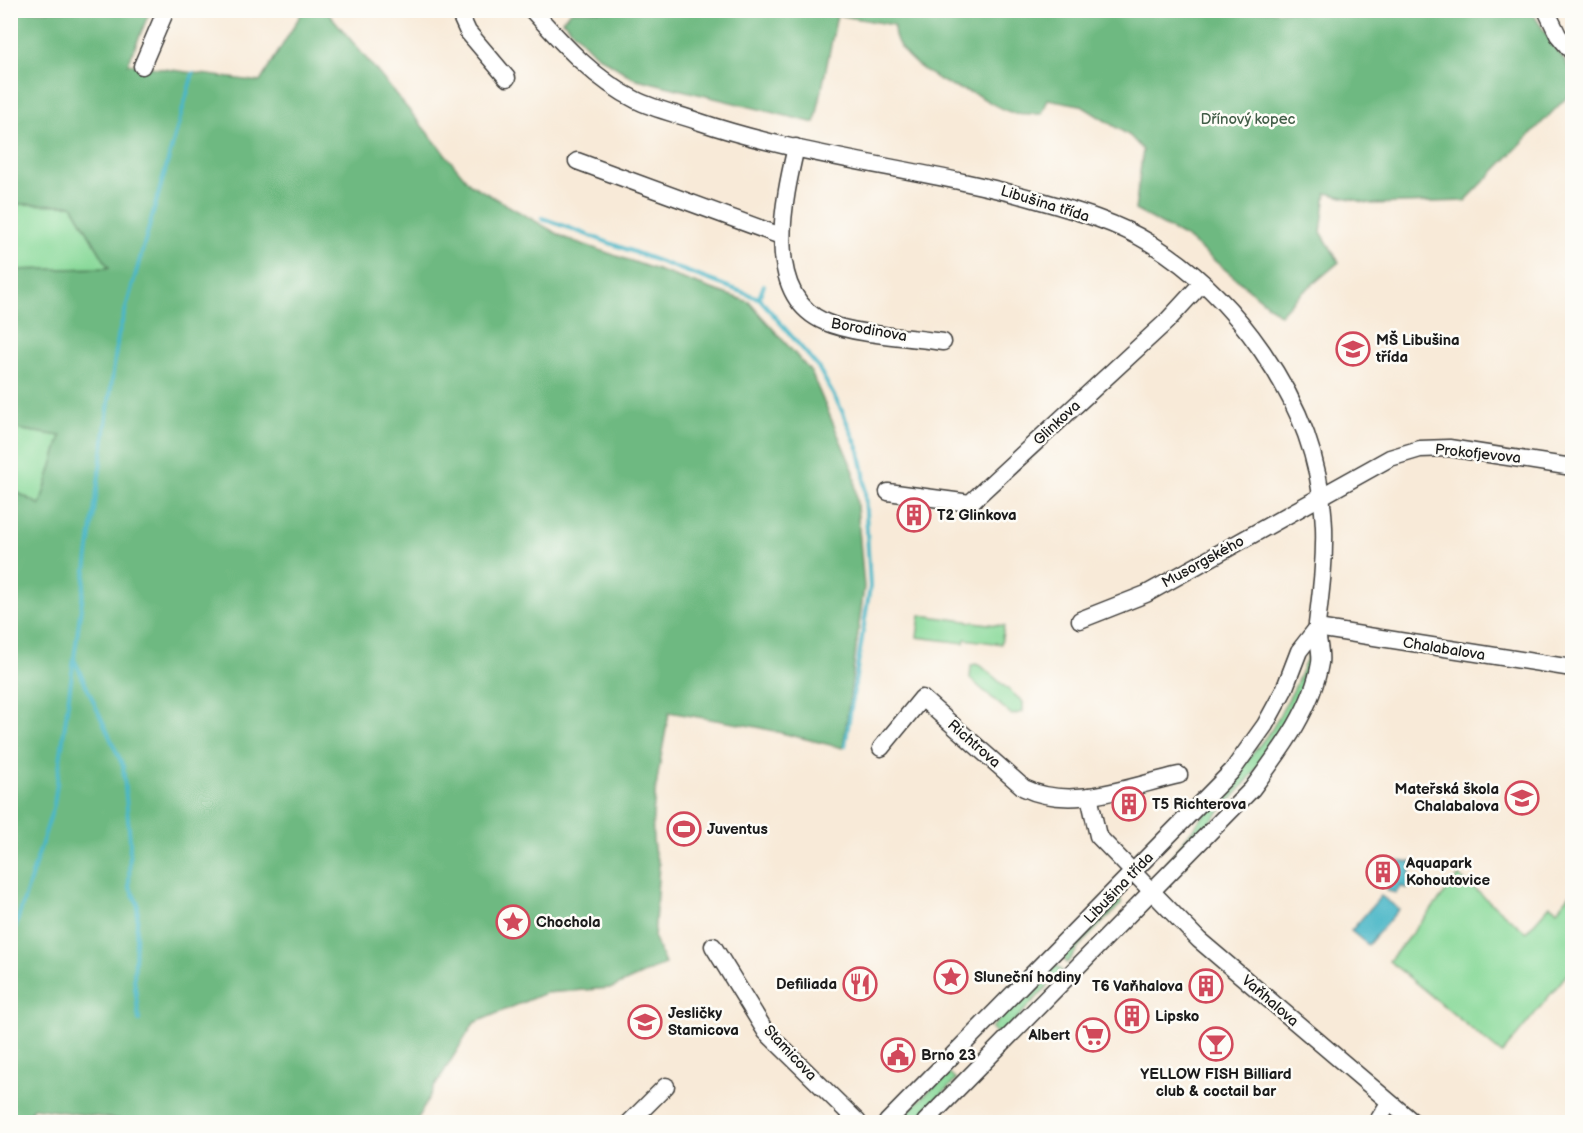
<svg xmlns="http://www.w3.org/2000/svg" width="1583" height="1133" font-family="'Balsamiq Sans',sans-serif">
	<rect width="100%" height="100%" fill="#fdfcf7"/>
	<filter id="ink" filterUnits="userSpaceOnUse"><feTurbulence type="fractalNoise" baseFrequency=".0167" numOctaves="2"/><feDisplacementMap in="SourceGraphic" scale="12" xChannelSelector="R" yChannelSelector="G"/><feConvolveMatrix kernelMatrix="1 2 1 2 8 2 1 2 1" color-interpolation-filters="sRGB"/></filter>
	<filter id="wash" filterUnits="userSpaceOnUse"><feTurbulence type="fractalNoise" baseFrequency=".008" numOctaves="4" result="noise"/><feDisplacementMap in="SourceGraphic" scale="24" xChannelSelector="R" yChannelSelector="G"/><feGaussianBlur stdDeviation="1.35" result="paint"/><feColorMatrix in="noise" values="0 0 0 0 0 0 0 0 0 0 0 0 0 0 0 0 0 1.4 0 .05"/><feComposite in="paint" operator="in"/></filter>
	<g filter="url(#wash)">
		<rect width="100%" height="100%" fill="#f8ead8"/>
		<g fill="#88d999" stroke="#527a5a" stroke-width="1.5">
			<path d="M11,204L72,205L109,268L11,270Z"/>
			<path d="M10,428L61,436L40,505L11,489Z"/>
			<path d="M920,615L1004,626L1001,644L965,639L964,643L917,637Z"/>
			<path d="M1312,647H1315C1299,723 1251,782 1196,836C1188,844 1176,860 1166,863L1272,729L1294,689Z"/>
			<path d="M975,664L981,666L1023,702V712L1012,715L970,679L971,666Z"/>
			<path d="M1459,876L1526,932L1550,905L1557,910L1572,892V968L1502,1054L1389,961Z"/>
			<path d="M1121,900V904L1083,942L1067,963L1062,957L1117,901Z"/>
			<path d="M1055,964L1062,971L1000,1036L991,1028Z"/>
			<path d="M948,1072L956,1080L914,1122H898Z"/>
		</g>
		<g fill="#6eb981" stroke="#456a4e" stroke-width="1.5">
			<path d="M11,11H150L128,64L260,82L303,11H327L470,184L565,238L749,302L811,372L854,472L864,587L843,748L757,727L669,712C664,747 642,833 659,864L654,938L665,964L612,988L545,993L474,1023L435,1086L416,1122H137L33,1108L26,1122H11V489L40,505L61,436L11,428V270L109,268L72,205L11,204Z"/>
			<path d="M572,11H1531L1572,72V92L1465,201L1372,204L1326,193L1321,232L1339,262L1294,300L1280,315L1187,238L1135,210L1143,150L1130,136L1080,105L1048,99L1042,114C1033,114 1023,114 1014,113C1000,110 989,101 977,95C969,91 959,90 951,86C929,75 892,53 894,25L837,15L815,123L633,78L595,54L562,20Z"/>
		</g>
		<g fill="#4bb7c7" stroke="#346a72" stroke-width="1.5">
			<path d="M1386,861L1412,862L1407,889L1401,886L1396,893L1388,891L1384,883L1375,877Z"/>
			<path d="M1381,896L1399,909L1368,945L1351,931Z"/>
		</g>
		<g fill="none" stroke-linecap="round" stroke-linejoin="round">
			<g stroke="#4bb7c7" stroke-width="4">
				<path d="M542,218L758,298"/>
				<path d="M764,285L759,298L818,367L841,409L859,450L864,474L870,587L845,746"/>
				<path d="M74,659L123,766L130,840L129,886L138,904L134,978L139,1020"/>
				<path d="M10,944L54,805L118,336L193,73"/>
			</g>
		</g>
	</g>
	<g filter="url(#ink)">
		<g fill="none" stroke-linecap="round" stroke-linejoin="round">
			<g stroke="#3d3b38" stroke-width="19">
				<g id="minor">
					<path d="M458,10L468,32L507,78"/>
					<path d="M532,10C562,43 595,80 636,100C654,109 677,114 697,121C809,159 928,169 1041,201C1077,211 1118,223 1150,243C1194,270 1233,309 1262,351C1300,406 1321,460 1324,527C1325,560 1321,591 1317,624C1316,637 1322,651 1320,663C1312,710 1280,751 1252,789L925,1122"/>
					<path d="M1546,10L1558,35L1572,52"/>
					<path d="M142,66L166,10"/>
					<path d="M796,147C784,199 762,295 825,322C855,335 909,337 943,342"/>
					<path d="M577,161L781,236"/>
					<path d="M888,492L970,503L1166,322L1202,283"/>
					<path d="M1080,620L1146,594L1390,458L1420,449L1449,448L1572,467"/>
					<path d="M1317,628L1572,668"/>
					<path d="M881,748L922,698L1024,788C1072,811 1130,786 1179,775"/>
					<path d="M1089,796L1098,836L1199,940L1413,1122"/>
					<path d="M713,946L766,1032L858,1122"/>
					<path d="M630,1122L666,1086"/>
					<path d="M887,1122L1232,771L1265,725L1284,690L1299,651L1317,628"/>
					<path d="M1377,1122L1389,1103"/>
				</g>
			</g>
			<use href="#minor" stroke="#fff" stroke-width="16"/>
		</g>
	</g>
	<defs>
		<g id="school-ring" transform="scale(1.725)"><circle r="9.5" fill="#fdfcf7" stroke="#d1495b" stroke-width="1.5"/><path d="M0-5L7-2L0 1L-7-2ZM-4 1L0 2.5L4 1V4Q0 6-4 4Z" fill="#d1495b"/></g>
		<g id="building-ring" transform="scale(1.725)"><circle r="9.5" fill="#fdfcf7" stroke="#d1495b" stroke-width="1.5"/><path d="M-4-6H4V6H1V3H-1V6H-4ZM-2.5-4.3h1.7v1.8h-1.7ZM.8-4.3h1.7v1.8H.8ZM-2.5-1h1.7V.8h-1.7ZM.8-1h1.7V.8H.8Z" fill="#d1495b"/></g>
		<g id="stadium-ring" transform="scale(1.725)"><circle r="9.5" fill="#fdfcf7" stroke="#d1495b" stroke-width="1.5"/><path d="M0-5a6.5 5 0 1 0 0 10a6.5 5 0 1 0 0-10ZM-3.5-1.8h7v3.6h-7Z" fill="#d1495b"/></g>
		<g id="sight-ring" transform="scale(1.725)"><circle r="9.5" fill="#fdfcf7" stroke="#d1495b" stroke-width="1.5"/><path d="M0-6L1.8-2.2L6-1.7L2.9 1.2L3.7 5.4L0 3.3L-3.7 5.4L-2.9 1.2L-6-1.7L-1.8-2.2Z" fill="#d1495b"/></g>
		<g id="restaurant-ring" transform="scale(1.725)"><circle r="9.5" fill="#fdfcf7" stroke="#d1495b" stroke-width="1.5"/><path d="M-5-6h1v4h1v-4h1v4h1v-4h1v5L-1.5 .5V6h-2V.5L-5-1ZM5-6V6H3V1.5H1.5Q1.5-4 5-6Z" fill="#d1495b"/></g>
		<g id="supermarket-ring" transform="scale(1.725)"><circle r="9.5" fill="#fdfcf7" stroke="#d1495b" stroke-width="1.5"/><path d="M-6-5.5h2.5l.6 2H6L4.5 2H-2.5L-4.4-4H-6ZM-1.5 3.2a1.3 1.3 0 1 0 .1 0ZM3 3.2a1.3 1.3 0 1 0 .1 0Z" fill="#d1495b"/></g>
		<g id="bar-ring" transform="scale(1.725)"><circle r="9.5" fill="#fdfcf7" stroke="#d1495b" stroke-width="1.5"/><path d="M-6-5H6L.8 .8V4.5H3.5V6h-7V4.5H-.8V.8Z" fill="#d1495b"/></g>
		<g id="civic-ring" transform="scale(1.725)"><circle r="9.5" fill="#fdfcf7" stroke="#d1495b" stroke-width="1.5"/><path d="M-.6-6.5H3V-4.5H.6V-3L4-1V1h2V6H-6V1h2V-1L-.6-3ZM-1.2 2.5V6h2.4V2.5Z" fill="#d1495b"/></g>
	</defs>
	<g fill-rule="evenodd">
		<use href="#school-ring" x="1353" y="349"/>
		<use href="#building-ring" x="914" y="515"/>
		<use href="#school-ring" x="1522" y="798"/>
		<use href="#building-ring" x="1129" y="804"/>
		<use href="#stadium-ring" x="684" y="829"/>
		<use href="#building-ring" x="1383" y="872"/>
		<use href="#sight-ring" x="513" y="922"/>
		<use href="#sight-ring" x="951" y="977"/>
		<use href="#restaurant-ring" x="860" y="984"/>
		<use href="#building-ring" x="1206" y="986"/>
		<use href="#building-ring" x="1132" y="1016"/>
		<use href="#school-ring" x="645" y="1022"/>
		<use href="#supermarket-ring" x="1093" y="1035"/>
		<use href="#bar-ring" x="1216" y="1044"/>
		<use href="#civic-ring" x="898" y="1055"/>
	</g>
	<g text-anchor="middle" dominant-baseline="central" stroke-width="5" stroke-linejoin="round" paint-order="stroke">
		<g font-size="15" fill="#425e48" stroke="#fdfcf7">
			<text x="1248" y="119">Dřínový kopec</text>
		</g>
		<g font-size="15" fill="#1c1c1c" stroke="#fdfcf7">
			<text transform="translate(1045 204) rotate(17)">Libušina třída</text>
			<text transform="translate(869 330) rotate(10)">Borodinova</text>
			<text transform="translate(1057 423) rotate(-43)">Glinkova</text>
			<text transform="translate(1478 454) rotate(6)">Prokofjevova</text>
			<text transform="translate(1203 562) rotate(-29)">Musorgského</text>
			<text transform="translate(1444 649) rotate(9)">Chalabalova</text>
			<text transform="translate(974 744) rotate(41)">Richtrova</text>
			<text transform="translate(1119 888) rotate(-46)">Libušina třída</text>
			<text transform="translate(1270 1001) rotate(41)">Vaňhalova</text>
			<text transform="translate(790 1053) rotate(47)">Stamicova</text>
		</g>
		<g font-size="15" font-weight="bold" fill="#1c1c1c" stroke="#fdfcf7" text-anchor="start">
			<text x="1376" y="340">MŠ Libušina<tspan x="1376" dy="17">třída</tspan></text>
			<text x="937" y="515">T2 Glinkova</text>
			<text x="1499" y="789" text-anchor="end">Mateřská škola<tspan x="1499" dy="17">Chalabalova</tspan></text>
			<text x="1152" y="804">T5 Richterova</text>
			<text x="707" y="829">Juventus</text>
			<text x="1406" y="863">Aquapark<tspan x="1406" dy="17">Kohoutovice</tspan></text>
			<text x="536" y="922">Chochola</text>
			<text x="974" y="977">Sluneční hodiny</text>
			<text x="837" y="984" text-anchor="end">Defiliada</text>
			<text x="1183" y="986" text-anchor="end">T6 Vaňhalova</text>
			<text x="668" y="1013">Jesličky<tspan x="668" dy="17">Stamicova</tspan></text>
			<text x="1155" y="1016">Lipsko</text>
			<text x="1070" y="1035" text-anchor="end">Albert</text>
			<text x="921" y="1055">Brno 23</text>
			<text x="1216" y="1074" text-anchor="middle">YELLOW FISH Billiard<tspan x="1216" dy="17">club &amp; coctail bar</tspan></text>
		</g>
	</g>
	<rect width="1583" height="1133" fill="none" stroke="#fdfcf7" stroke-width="36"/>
</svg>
